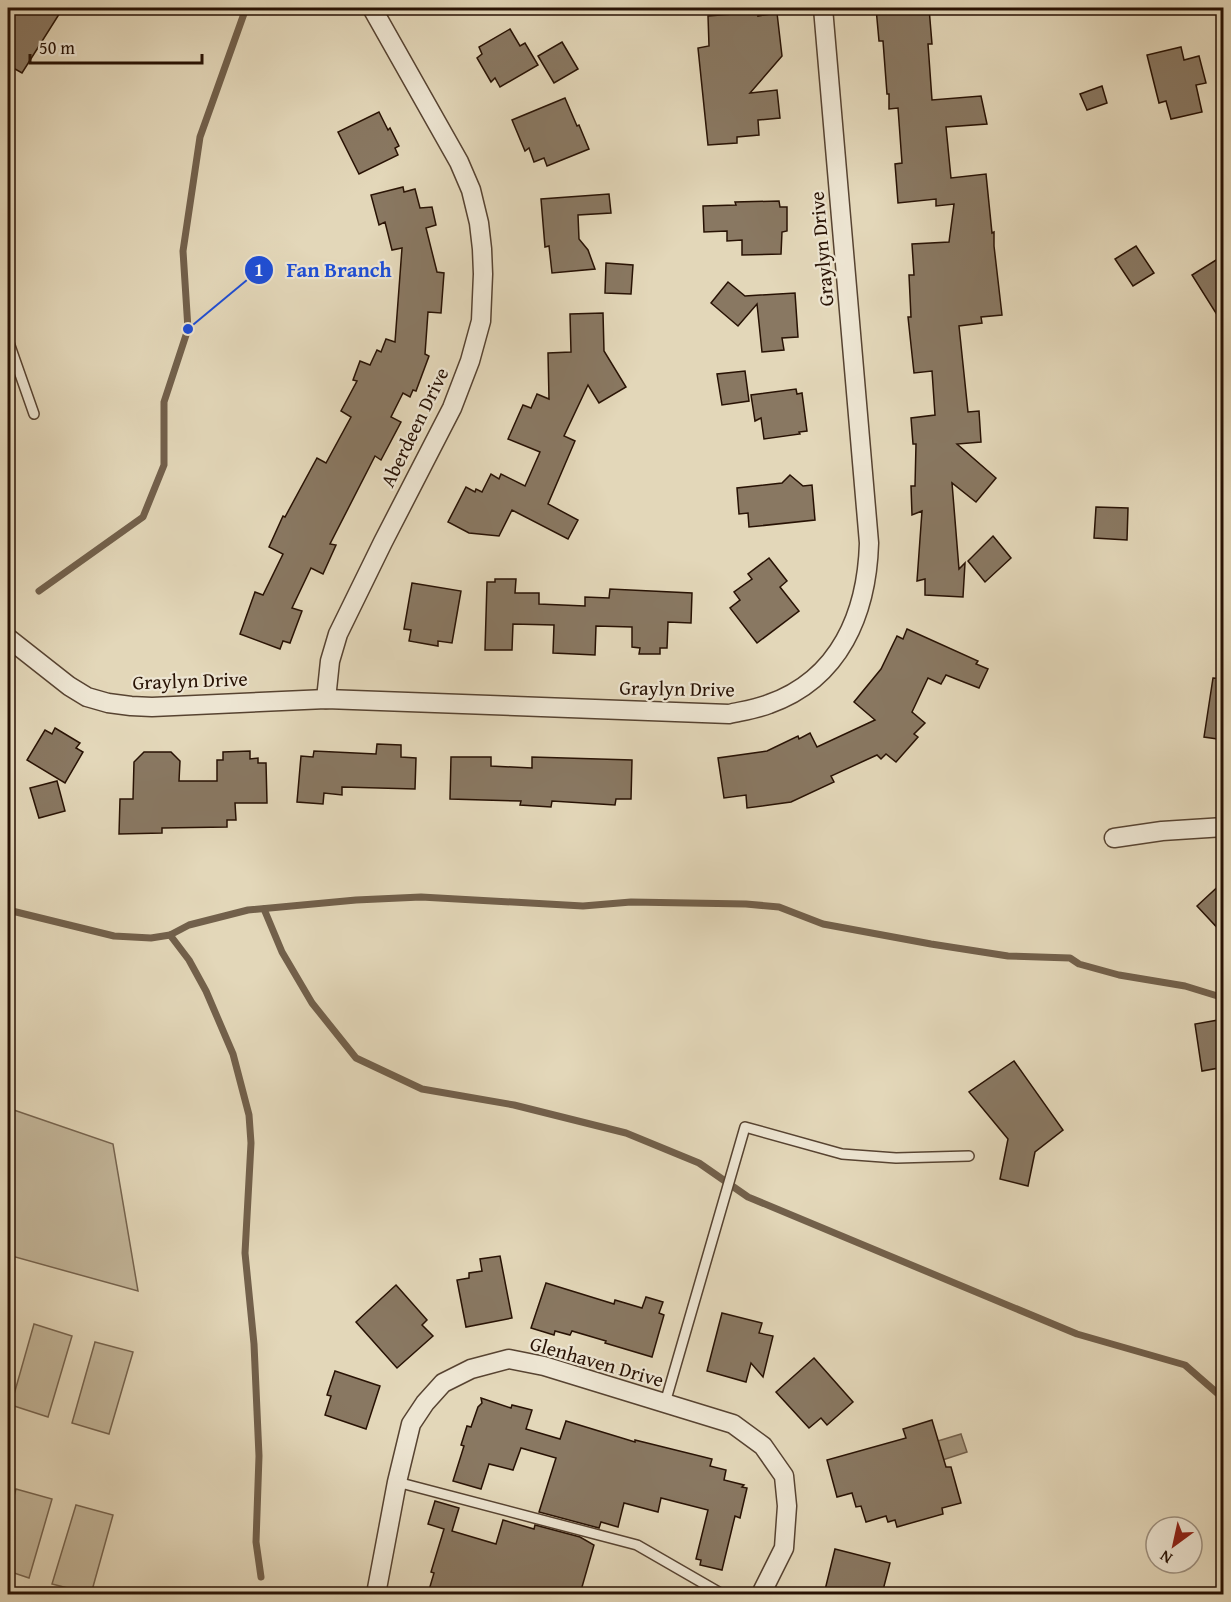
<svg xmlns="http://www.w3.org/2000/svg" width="1231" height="1602" font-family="'Gentium Book Plus',serif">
	<rect width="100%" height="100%" fill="#e3d7b9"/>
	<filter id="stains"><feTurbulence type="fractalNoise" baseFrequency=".00333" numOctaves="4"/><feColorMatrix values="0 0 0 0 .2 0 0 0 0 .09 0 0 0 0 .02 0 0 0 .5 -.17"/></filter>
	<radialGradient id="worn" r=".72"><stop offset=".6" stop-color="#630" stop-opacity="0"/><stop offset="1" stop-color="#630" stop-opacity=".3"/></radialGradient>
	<g fill="#c3b69a" stroke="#76644f" stroke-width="1.5">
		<path d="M8,1108L113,1144L138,1291L8,1255Z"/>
		<path d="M34,1324L72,1336L48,1417L11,1405Z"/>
		<path d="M95,1342L133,1352L109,1434L72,1423Z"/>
		<path d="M16,1489L52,1499L29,1578L8,1571V1517Z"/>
		<path d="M76,1505L113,1515L91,1594L52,1584Z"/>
	</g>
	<path fill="#a3947b" stroke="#72604b" stroke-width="1.5" d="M961,1434L967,1452L924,1466L918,1447Z"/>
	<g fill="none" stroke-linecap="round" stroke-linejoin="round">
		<g stroke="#72604b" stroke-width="7">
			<path d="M39,591L143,517L164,465V402L188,329L183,251L200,137L246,8"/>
			<path d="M264,909L282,952L312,1003L356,1058L422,1089L514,1105L626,1133L699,1163L748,1197L1077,1334L1185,1365L1224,1399"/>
			<path d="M8,910L114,936L151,938L170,935L189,925L248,910L356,900L421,897L583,906L631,902L746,904L779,907L823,924L931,944L1008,956L1070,958L1079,964L1119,975L1185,986L1224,998"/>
			<path d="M170,935L189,960L206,991L233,1054L249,1115L251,1143L245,1253L254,1344L259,1456L256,1542L261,1577"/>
		</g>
	</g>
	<g fill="#897862" stroke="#281204" stroke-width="1.5">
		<path d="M8,8H63L22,73L8,65Z"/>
		<path d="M876,8H929L932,44H928L932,100L981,96L987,124L946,127L951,178L986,174L992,233L994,232V246L1002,315L981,317L982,323L959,326L968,412L979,411L981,442L957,444L996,478L976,502L952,483L959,569L965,563L963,597L925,595V579L917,581L922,511L912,515L911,486H915L916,444H913L911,418L935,415L932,371L914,373L908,317H911L909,275H914L912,244L949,242L954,204L936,206V199L898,203L895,164L902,163L898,108L889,109V94H887L883,41H879Z"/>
		<path d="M758,12V16L777,13L782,56L750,93L777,90L780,118L758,120L759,135L737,137V143L708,145L698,48L709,46L708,16Z"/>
		<path d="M510,29L520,46L525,43L538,65L500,87L495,78L491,82L477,58L482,54L479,47Z"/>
		<path d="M562,42L578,69L554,83L538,56Z"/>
		<path d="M1181,47L1184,60L1199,56L1206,83L1196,85L1202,112L1171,119L1166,101L1159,103L1147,55Z"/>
		<path d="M1102,86L1107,103L1087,110L1080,94Z"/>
		<path d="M565,98L577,126L579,125L589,149L547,166L544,158L534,162L529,148L525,151L512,120Z"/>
		<path d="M379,112L388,130L390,128L399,146L395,148L398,155L359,174L338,132Z"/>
		<path d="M403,187L404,192L415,189L420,208L432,207L436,225L426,228L437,272L444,273L441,313L428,312L425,354L429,356L416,391L413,390L410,397L403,393L391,417L401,422L381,460L375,456L330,544L336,545L323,574L311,568L292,608L302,611L290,643L283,641L280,649L240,634L255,592L263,595L283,554L269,547L283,516L285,517L317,458L326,463L351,417L341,411L357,381L353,380L360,361L370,365L377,350L381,352L386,339L395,342L402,248L392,250L385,222L379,225L371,195Z"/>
		<path d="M609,194L611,213L578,215L579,239L588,250L595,269L552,273L549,246L545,247L541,199Z"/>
		<path d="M779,201L780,207H787V231L782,232L781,254L742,255V240L727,241V231L704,232L703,206L736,205L735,202Z"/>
		<path d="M1136,246L1154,273L1133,286L1115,259Z"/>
		<path d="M1224,255V326L1192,275Z"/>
		<path d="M606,263L633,265L631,294L605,293Z"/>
		<path d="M728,282L745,296L795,293L798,337L782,338L784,350L762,352L757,304L738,326L711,303Z"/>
		<path d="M603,313L604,351L626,387L599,403L588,385L564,436L575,441L548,504L578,520L568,539L512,510L499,536L469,533L448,522L466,487L475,492L476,489L482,492L491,474L499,479L501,474L525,486L540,452L508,439L523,405L531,408L537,394L549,399L548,353L571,352L570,314Z"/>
		<path d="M745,371L749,401L722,405L717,374Z"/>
		<path d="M796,389L797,394L802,393L807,431L799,432L800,434L764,439L761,418L755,421L751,395Z"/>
		<path d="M790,475L803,486L812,485L815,520L749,527L748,513L739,514L737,488L782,483Z"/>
		<path d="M1096,507L1128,508L1127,540L1094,538Z"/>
		<path d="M993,536L1011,558L985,582L968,561Z"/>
		<path d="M769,558L787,581L780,587L799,611L757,643L730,608L740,600L734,592L752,579L748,574Z"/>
		<path d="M495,579H516L515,593H539V604L585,606V597L609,598L610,589L692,593L691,623L668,622L667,648H660V654H639L640,648L632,647V627L596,626L595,655L553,653L554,625L513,624L512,650H485L487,582H495Z"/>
		<path d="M412,583L461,591L452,643L438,641V646L409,641L411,630L404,629Z"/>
		<path d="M907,629L978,661L976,664L988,669L979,688L946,675L941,684L928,678L912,712L925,723L914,734L918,737L896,762L886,754L881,759L877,755L831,776L834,782L791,802L747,808L746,795L724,798L718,758L767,751L798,736L799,739L810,733L817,747L875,720L854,702L881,669L897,636L903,639Z"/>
		<path d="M1213,678L1224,679V740L1204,737Z"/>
		<path d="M55,728L80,743L76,748L83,752L65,783L27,760L45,730L52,734Z"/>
		<path d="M377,744L401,745V757L416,758L415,789L342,787V795L324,793L323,804L297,802L301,756L313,757L314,751L376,754Z"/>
		<path d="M250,751V759L258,758V763H266L267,803H235L236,820H227V827L162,828V833L119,834L120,799H133L134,762L144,752H171L180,761L179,781H217V760H223V752Z"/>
		<path d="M451,757H491V766L532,768V757L632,760L631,799H616L615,805L552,801L551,807L520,805L521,801L450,799Z"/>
		<path d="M57,781L65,811L39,818L30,788Z"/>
		<path d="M1224,881V935L1197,906Z"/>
		<path d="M1224,1019V1067L1202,1071L1195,1024Z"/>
		<path d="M1014,1061L1063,1130L1035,1152L1028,1186L1000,1179L1008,1139L969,1092Z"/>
		<path d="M500,1256L512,1318L466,1327L457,1280L469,1278V1273L482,1271L480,1259Z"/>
		<path d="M546,1283L614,1304L615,1300L642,1308L646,1297L663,1302L659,1313L664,1315L652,1357L605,1343L606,1341L572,1331L570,1335L555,1331L554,1335L531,1328Z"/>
		<path d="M396,1285L427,1320L422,1325L433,1336L397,1368L356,1322Z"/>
		<path d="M722,1313L762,1323L759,1333L773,1336L763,1377L751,1363L746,1382L707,1371Z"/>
		<path d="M814,1358L853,1402L827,1425L821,1418L809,1428L776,1392Z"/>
		<path d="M335,1371L380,1386L366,1429L325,1415L331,1396L327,1395Z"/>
		<path d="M481,1398L511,1408L512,1405L532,1410L526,1429L560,1439L566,1421L635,1442V1440L712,1459L710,1466L726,1470L724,1480L744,1485L742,1487L747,1488L740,1518L735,1516L722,1570L700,1565L701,1560L696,1559L708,1510L661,1498L658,1512L624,1503L618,1527L601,1522L599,1528L539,1512L556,1458L521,1448L513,1470L489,1464L481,1489L453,1481L464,1446L461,1445L467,1426L471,1427L478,1407L482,1403Z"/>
		<path d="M932,1420L946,1467H951L961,1503L942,1508L943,1514L897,1527L895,1520L888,1522L886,1516L866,1522L861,1506L856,1507L852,1493L837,1497L827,1460L906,1438L903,1429Z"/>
		<path d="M435,1501L459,1508L452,1531L496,1544L503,1520L534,1529L535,1525L580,1537L594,1545L580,1594H444L429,1590L434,1573L431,1572L444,1529L428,1524Z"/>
		<path d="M835,1549L890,1563L882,1594H824Z"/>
	</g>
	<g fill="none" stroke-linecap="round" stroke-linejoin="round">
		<g stroke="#574331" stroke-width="12">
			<g id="service">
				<path d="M8,340L34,414"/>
				<path d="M665,1403L745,1127L842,1154L896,1158L969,1156"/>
				<path d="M397,1482L637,1545L722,1594"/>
			</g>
		</g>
		<g stroke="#574331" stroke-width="21">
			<g id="minor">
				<path d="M8,638L69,686L87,697L108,703L131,706L152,707L326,699L729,714C742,711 756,709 769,704C840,679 867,613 869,543L823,8"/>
				<path d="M326,699L330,661L338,634L383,542L452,408L470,361L481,321L483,274L482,249L479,223L471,190L459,162L372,8"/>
				<path d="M1114,838L1162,831L1224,827"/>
				<path d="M376,1594L397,1482L411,1424L425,1403L443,1383L471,1369L509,1359L544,1366L733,1424L763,1446L784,1476L787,1506L784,1548L761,1594"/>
			</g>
		</g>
		<use href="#service" stroke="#ede5d2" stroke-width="9"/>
		<use href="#minor" stroke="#ede5d2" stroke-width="18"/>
	</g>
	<g text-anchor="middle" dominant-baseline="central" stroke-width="4.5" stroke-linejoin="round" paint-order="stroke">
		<g font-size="20" fill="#281204" stroke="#ede5d2">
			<text transform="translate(821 249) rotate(-95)">Graylyn Drive</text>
			<text transform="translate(414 427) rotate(-64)">Aberdeen Drive</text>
			<text transform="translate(190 680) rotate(-2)">Graylyn Drive</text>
			<text transform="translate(677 688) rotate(1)">Graylyn Drive</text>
			<text transform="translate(597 1361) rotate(16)">Glenhaven Drive</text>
		</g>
	</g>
	<path fill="none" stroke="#1d4ed8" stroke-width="2" d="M188 329L259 270"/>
	<g fill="#1d4ed8" stroke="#ede5d2" stroke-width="2">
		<circle cx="188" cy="329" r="6"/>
		<circle cx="259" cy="270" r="15"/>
	</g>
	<g font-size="18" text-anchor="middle" font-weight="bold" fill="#fff">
		<text x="259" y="276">1</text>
	</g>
	<g font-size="21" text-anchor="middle" font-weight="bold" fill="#1d4ed8" stroke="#ede5d2" stroke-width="4.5" stroke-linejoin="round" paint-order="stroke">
		<text x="339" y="277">Fan Branch</text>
	</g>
	<rect width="1231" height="1602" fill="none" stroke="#e3d7b9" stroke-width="30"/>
	<rect x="9" y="9" width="1213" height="1584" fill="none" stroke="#281204" stroke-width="3"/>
	<rect x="15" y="15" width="1201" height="1572" fill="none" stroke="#281204" stroke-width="1.5"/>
	<g transform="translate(1174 1545) rotate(213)"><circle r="28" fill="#ede5d2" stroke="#9e9180" stroke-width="1.5"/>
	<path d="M0-4.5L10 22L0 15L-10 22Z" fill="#8f2418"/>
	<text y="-9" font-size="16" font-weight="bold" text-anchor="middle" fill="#281204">N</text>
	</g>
	<path d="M30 54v9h172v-9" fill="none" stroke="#281204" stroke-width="3"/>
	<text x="39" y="54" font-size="18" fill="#281204" stroke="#ede5d2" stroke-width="4.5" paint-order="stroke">50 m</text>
	<rect width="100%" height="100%" filter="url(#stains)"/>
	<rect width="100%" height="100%" fill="url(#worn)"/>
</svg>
